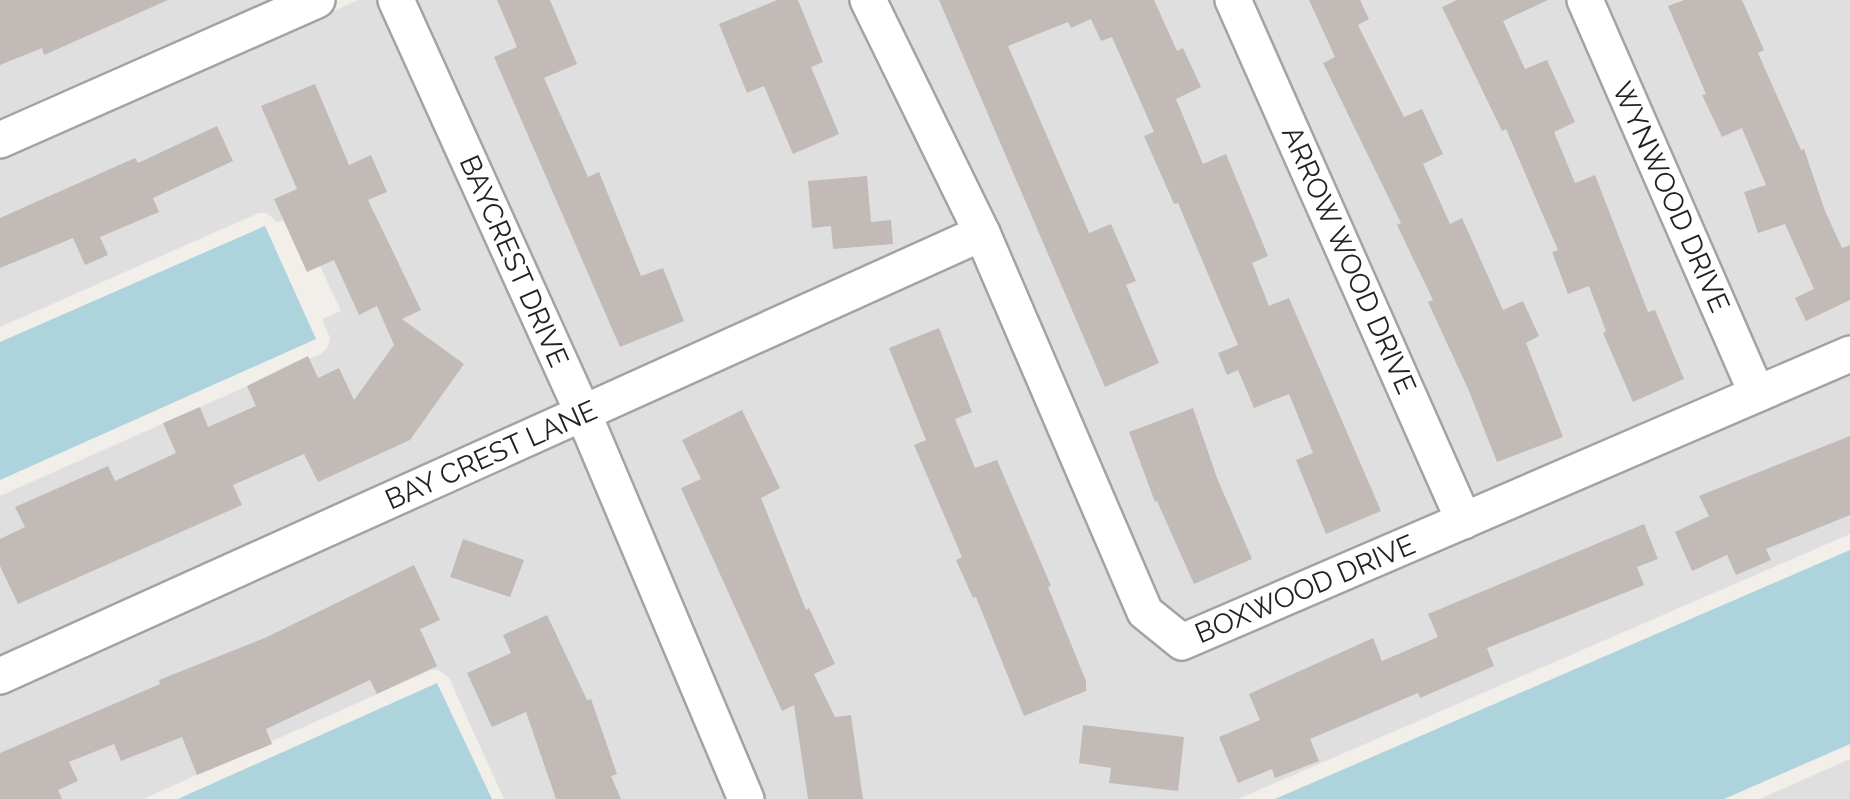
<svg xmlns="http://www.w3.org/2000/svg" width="1850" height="799" font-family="Raleway,sans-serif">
	<rect width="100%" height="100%" fill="#f2eee9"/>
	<g fill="#e0dfdf">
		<path d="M0,0H275L0,122Z"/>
		<path d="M358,0H380L562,404L0,657V496L322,353L328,347L330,338L322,319L341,311L296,215L277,222L267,213H259L0,327V159Z"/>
		<path d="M413,0H852L961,224L589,392Z"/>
		<path d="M885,0H1217L1443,511L1183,623L1157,602Z"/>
		<path d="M1250,0H1568L1737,384L1471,499Z"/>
		<path d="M1601,0H1850V336L1764,373Z"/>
		<path d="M976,255L1174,655L1850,373V534L1238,799H762L603,423Z"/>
		<path d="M575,435L729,799H504L449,678L439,670H431L143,799H0V694Z"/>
		<path d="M1850,759V799H1760Z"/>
	</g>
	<g fill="#add4dc">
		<path d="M265,226L316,339L0,480V342Z"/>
		<path d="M1850,550V744L1724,799H1275Z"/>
		<path d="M437,683L492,799H178Z"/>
	</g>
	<g fill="#c2bab6">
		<path d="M0,0H168L44,55L42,48L0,65Z"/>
		<path d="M497,0H550L577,64L544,78L588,177L599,172L641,276L663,268L684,321L620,347L494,57L517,47Z"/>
		<path d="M777,0H798L823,62L811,67L839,134L793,154L764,86L747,93L719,24Z"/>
		<path d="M939,0H1154L1177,51L1183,48L1201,87L1176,99L1203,164L1226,154L1268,256L1252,263L1269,306L1289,298L1381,511L1326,534L1296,460L1313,453L1289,394L1254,408L1238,370L1227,375L1218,353L1238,345L1178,203L1174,204L1144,136L1154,132L1112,37L1101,41L1091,19L1071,28L1068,22L1008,46L1089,233L1111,224L1136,281L1126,285L1159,363L1105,387Z"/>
		<path d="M1309,0H1360L1369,19L1358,25L1404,117L1422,109L1443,154L1423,164L1450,224L1462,218L1503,310L1523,301L1539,336L1526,343L1563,437L1497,462L1469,391L1428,302L1433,300L1397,225L1401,223L1323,63L1335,57Z"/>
		<path d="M1457,0H1548L1503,21L1525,69L1547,60L1575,122L1554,132L1575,183L1595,175L1648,312L1655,310L1684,379L1633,402L1603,333L1606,331L1589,286L1568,294L1552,252L1558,250L1506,129L1502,131L1442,7Z"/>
		<path d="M1684,0H1742L1764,50L1758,53L1801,150L1804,149L1825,211L1842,248L1850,245V300L1806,321L1795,298L1814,289L1785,224L1758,233L1744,192L1766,185L1742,128L1722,137L1702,95L1706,94L1668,6Z"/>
		<path d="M315,84L349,165L371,155L387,192L368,200L421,310L402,319L464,364L410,440L318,482L304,454L233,485L242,505L18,604L0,566V539L25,527L15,507L108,466L115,481L176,453L163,423L200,407L208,427L256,406L247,386L308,356L318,378L339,368L354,400L394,345L377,306L359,315L334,260L307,272L274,199L297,189L261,106Z"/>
		<path d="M217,126L233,161L153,198L159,212L100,237L108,255L85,265L73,238L0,268V218L135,158L138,163Z"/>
		<path d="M867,176L871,222L891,220L893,244L833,249L831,226L812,228L808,181Z"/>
		<path d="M939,328L972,412L955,419L975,468L997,460L1051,586L1048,587L1086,681V691L1024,716L976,597L973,598L956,560L962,557L914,445L926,440L889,348Z"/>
		<path d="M1193,408L1217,478L1252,559L1194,584L1157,501L1155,502L1129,432Z"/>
		<path d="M742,410L780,488L761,498L806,610L809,608L835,664L814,674L835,717L851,715L863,799H808L794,705L782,711L681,488L701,479L682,440Z"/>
		<path d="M1850,436V515L1766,549L1771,560L1736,575L1727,555L1692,571L1675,532L1709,516L1699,496Z"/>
		<path d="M1644,524L1658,559L1637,567L1644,585L1487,648L1494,666L1420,698L1418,693L1310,739L1319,761L1275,778L1272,769L1238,783L1219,737L1260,720L1249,694L1373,638L1382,661L1438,637L1428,614Z"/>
		<path d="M463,539L524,560L510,597L450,577Z"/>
		<path d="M414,565L440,620L420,629L437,666L377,694L370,680L266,729L272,744L197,775L182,737L121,761L114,744L69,762L78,781L58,790L62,799H0V753L160,684L159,680L267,637Z"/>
		<path d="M547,615L587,700L591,699L617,774L611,776L621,799H556L526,712L492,727L467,673L511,653L503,635Z"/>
		<path d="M1083,725L1184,737L1178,791L1109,783L1111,768L1079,763Z"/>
	</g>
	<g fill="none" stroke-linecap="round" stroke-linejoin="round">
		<g stroke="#a3a3a3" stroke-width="40">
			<g id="street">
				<path d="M396,0L583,413L746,799"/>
				<path d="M868,0L982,233L1145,612L1182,642L1850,354"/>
				<path d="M1233,0L1464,521"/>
				<path d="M1585,0L1757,394"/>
				<path d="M0,140L317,0"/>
				<path d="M0,676L982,233"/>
			</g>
		</g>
		<use href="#street" stroke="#fff" stroke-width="35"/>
	</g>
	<g text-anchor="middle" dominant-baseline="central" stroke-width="10" stroke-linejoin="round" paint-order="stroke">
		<g font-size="28" fill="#222" stroke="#fff">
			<text transform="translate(1671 197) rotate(66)">WYNWOOD DRIVE</text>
			<text transform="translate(1349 260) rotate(66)">ARROW WOOD DRIVE</text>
			<text transform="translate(514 261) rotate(66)">BAYCREST DRIVE</text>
			<text transform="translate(491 455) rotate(-24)">BAY CREST LANE</text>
			<text transform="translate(1305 589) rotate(-23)">BOXWOOD DRIVE</text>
		</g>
	</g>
</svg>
